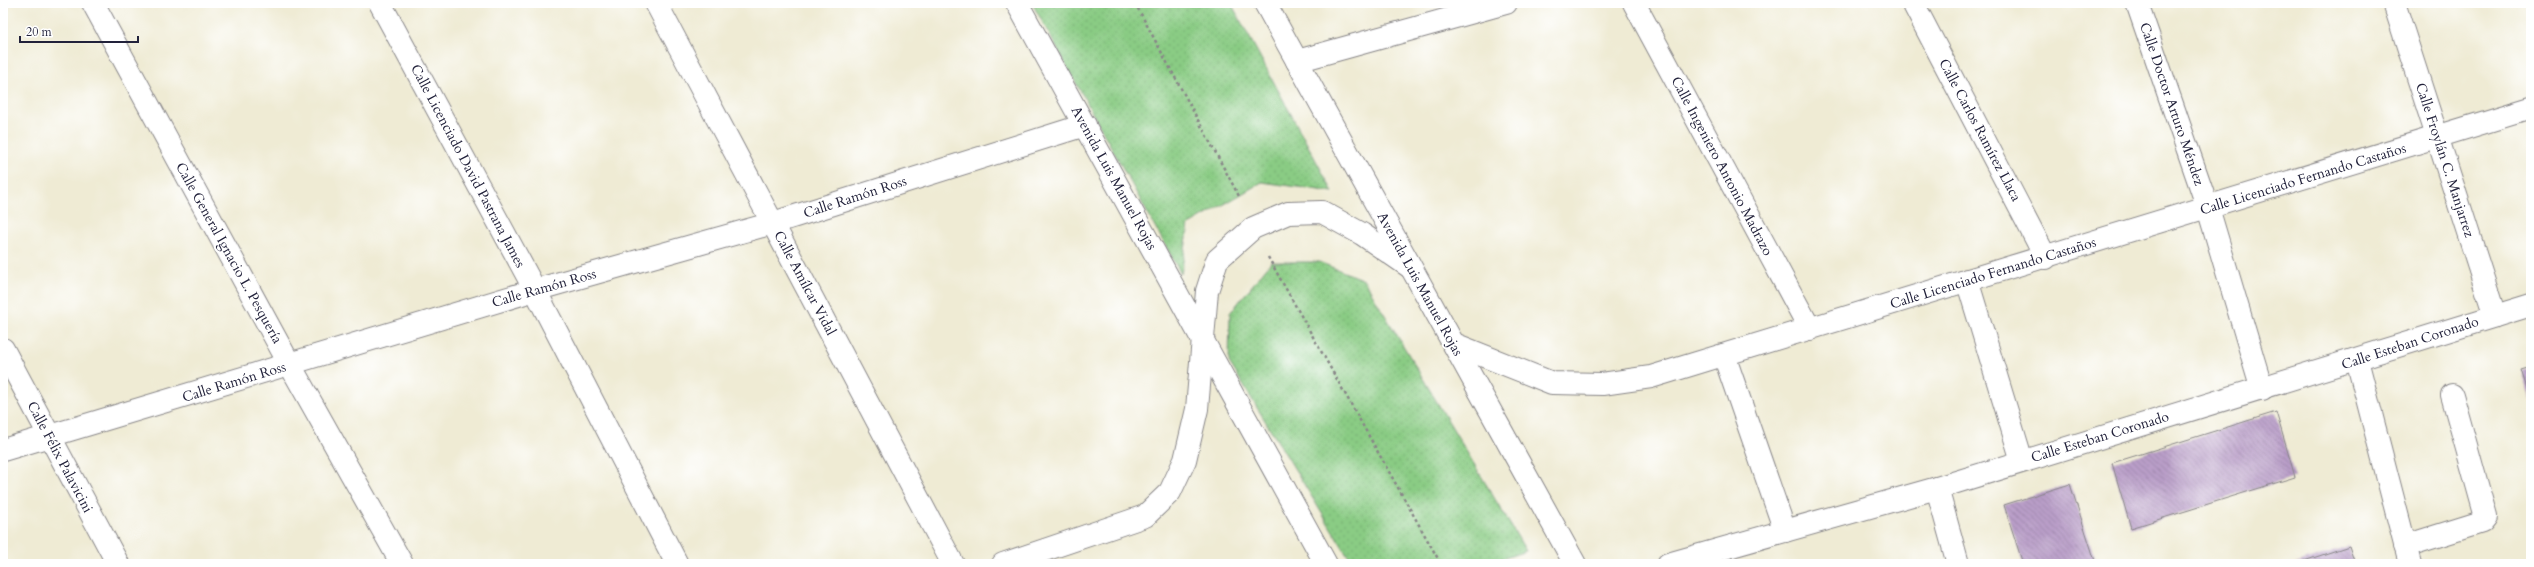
<svg xmlns="http://www.w3.org/2000/svg" width="2534" height="567" font-family="Cardo,serif">
	<defs>
		<pattern id="grass-dots" width="8" height="8" patternUnits="userSpaceOnUse"><rect width="8" height="8" fill="#8acc84"/><path d="M2 2h.1M6 6h.1" fill="none" stroke="#77af73" stroke-width="1.8" stroke-linecap="round"/></pattern>
		<pattern id="building-back-hatch" width="6" height="6" patternUnits="userSpaceOnUse"><rect width="6" height="6" fill="#b99ec8"/><path d="M-1 5l2 2M0 0l6 6M5-1l2 2" fill="none" stroke="#9680a4"/></pattern>
	</defs>
	<rect width="100%" height="100%" fill="#fff"/>
	<filter id="ink" filterUnits="userSpaceOnUse"><feTurbulence type="fractalNoise" baseFrequency=".025" numOctaves="2"/><feDisplacementMap in="SourceGraphic" scale="8" xChannelSelector="R" yChannelSelector="G"/><feConvolveMatrix kernelMatrix="1 2 1 2 8 2 1 2 1" color-interpolation-filters="sRGB"/></filter>
	<filter id="wash" filterUnits="userSpaceOnUse"><feTurbulence type="fractalNoise" baseFrequency=".012" numOctaves="4" result="noise"/><feDisplacementMap in="SourceGraphic" scale="16" xChannelSelector="R" yChannelSelector="G"/><feGaussianBlur stdDeviation="0.9" result="paint"/><feColorMatrix in="noise" values="0 0 0 0 0 0 0 0 0 0 0 0 0 0 0 0 0 1.4 0 .05"/><feComposite in="paint" operator="in"/></filter>
	<g filter="url(#wash)">
		<rect width="100%" height="100%" fill="#efebd4"/>
		<g fill="url(#grass-dots)" stroke="#567760">
			<path d="M1032,3H1231L1333,192L1262,182L1189,225L1181,274Z"/>
			<path d="M1271,262H1319L1364,280L1526,551L1487,564H1353L1229,362L1230,313Z"/>
		</g>
		<g id="blocks">
			<g fill="url(#building-back-hatch)">
				<path d="M2531,367V401L2521,370Z"/>
				<path d="M2276,412L2295,477L2131,528L2112,463Z"/>
				<path d="M2070,484L2096,564H2023L2004,505Z"/>
				<path d="M2349,546L2355,564H2295Z"/>
			</g>
		</g>
	</g>
	<g filter="url(#ink)">
		<use href="#blocks" fill-opacity="0" stroke="#888688" stroke-width="1"/>
		<g fill="none" stroke-linecap="round" stroke-linejoin="round">
			<g stroke="#888688" stroke-width="24">
				<g id="minor">
					<path d="M93,3L290,365L402,564"/>
					<path d="M380,3L535,290L677,564"/>
					<path d="M656,3L953,564"/>
					<path d="M1017,3L1326,564"/>
					<path d="M1265,3L1575,564"/>
					<path d="M1634,3L1810,329"/>
					<path d="M1913,3L2046,258"/>
					<path d="M2137,3L2208,208L2262,389"/>
					<path d="M2394,3L2495,316"/>
					<path d="M1297,61L1506,3"/>
					<path d="M1967,280L2022,461"/>
					<path d="M1454,344L1552,383L1602,384L1651,377L2531,108"/>
					<path d="M3,349L118,564"/>
					<path d="M1724,355L1785,531"/>
					<path d="M2357,360L2410,564"/>
					<path d="M3,450L535,290L773,223L1085,125"/>
					<path d="M1937,488L1958,564"/>
					<path d="M2405,546L2482,522L2486,517L2452,395"/>
					<path d="M1003,564L1145,516L1170,492L1185,460L1197,409L1207,291L1217,260L1253,228L1288,213L1322,212L1362,234L1410,267"/>
					<path d="M1668,564L1937,488L2531,305"/>
				</g>
			</g>
			<g stroke="#888688" stroke-width="2.5" stroke-dasharray="3 3" stroke-linecap="butt">
				<path d="M1135,3L1240,198"/>
				<path d="M1268,257L1441,564"/>
			</g>
			<use href="#minor" stroke="#fff" stroke-width="22"/>
		</g>
	</g>
	<g text-anchor="middle" dominant-baseline="central" stroke-width="4" stroke-linejoin="round" paint-order="stroke">
		<g font-size="14" fill="#22223b" stroke="#fff">
			<text transform="translate(2172 104) rotate(71)">Calle Doctor Arturo Méndez</text>
			<text transform="translate(1980 130) rotate(62)">Calle Carlos Ramírez Llaca</text>
			<text transform="translate(2445 160) rotate(72)">Calle Froylán C. Manjarrez</text>
			<text transform="translate(468 166) rotate(62)">Calle Licenciado David Pastrana James</text>
			<text transform="translate(1722 166) rotate(62)">Calle Ingeniero Antonio Madrazo</text>
			<text transform="translate(1114 178) rotate(61)">Avenida Luis Manuel Rojas</text>
			<text transform="translate(2303 179) rotate(-17)">Calle Licenciado Fernando Castaños</text>
			<text transform="translate(855 197) rotate(-18)">Calle Ramón Ross</text>
			<text transform="translate(229 253) rotate(61)">Calle General Ignacio L. Pesquería</text>
			<text transform="translate(1993 273) rotate(-17)">Calle Licenciado Fernando Castaños</text>
			<text transform="translate(805 283) rotate(62)">Calle Amílcar Vidal</text>
			<text transform="translate(1420 284) rotate(61)">Avenida Luis Manuel Rojas</text>
			<text transform="translate(544 288) rotate(-16)">Calle Ramón Ross</text>
			<text transform="translate(2410 343) rotate(-18)">Calle Esteban Coronado</text>
			<text transform="translate(234 382) rotate(-17)">Calle Ramón Ross</text>
			<text transform="translate(2100 437) rotate(-17)">Calle Esteban Coronado</text>
			<text transform="translate(60 457) rotate(62)">Calle Félix Palavicini</text>
		</g>
	</g>
	<rect width="2534" height="567" fill="none" stroke="#fff" stroke-width="16"/>
	<path d="M20 36v6h118v-6" fill="none" stroke="#22223b" stroke-width="2"/>
	<text x="26" y="36" font-size="12" fill="#22223b" stroke="#ffffff" stroke-width="3" paint-order="stroke">20 m</text>
</svg>
